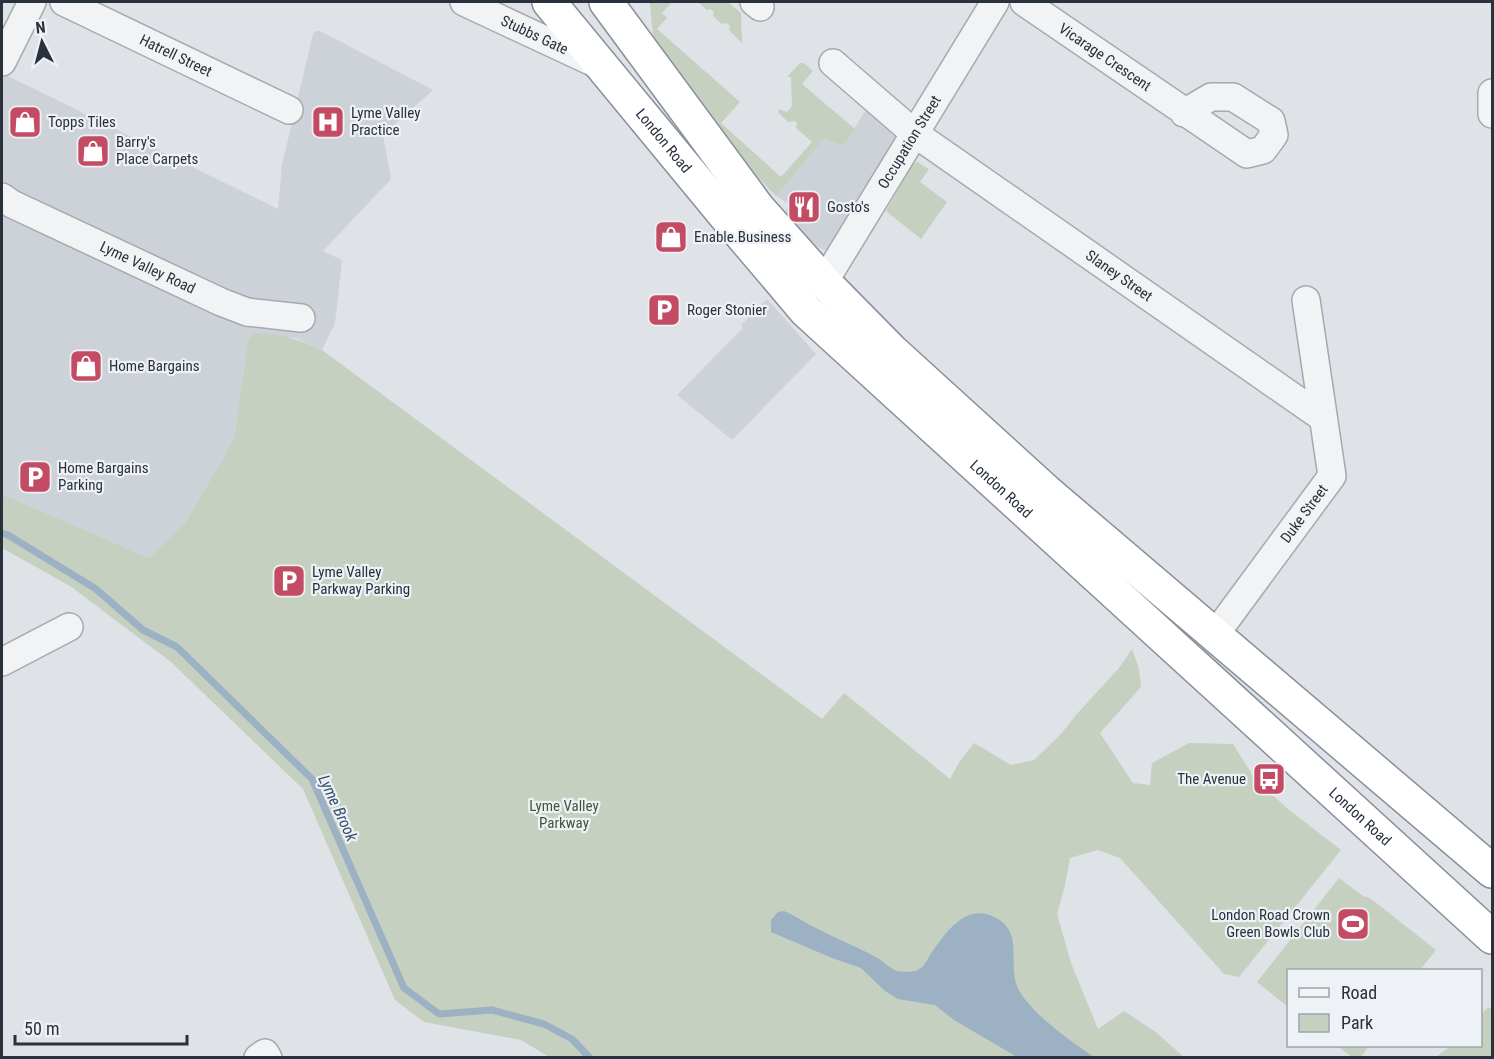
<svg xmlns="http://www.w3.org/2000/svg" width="1494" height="1059" font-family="'Roboto Condensed',sans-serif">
	<rect width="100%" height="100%" fill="#dfe2e7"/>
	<g fill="#cdd1d8">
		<path d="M316,31H320L433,90L383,135L391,179L323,251L342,260L335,323L322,350L296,338L252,334L248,341L234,439L185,523L149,558L2,494V73L278,209L282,165L313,34Z"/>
		<path d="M867,108L900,142L834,255L793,234L789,219L791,216L785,212L789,204L776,196L824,139L843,146Z"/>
		<path d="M767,299L816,354L732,440L677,395L743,328L741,325Z"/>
	</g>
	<g fill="#c5d0c0">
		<path d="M650,2H672L662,13L667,18L657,29L740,102L721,123L781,177L812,142L796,128L797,123L794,121L788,122L778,112L779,109L787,112L792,106L791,77H787L800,63H804L813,71L802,84L855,129L843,146L824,139L776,196L733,152L653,38Z"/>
		<path d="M698,2H728L741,13L742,43L729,30L730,26L727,23L722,24L713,16L714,12L710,9L707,10Z"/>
		<path d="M917,162L929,169L920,182L947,202L921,239L886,211L913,164Z"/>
		<path d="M252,333C280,333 297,339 322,350L822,719L844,693L950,779L960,761L974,743L1011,765L1034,760L1061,734L1076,715L1119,668L1132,649L1139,669L1141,687L1100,733L1133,783L1150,785L1152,763L1189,743L1233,744L1255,779L1288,809L1341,850L1239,977L1224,974L1120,858L1098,850L1070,858L1065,885L1057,914L1071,963L1098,1029L1124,1011L1157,1033L1184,1057H549L521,1040L424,1022L395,1000L303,789L171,662L70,586L2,548V494L149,558L185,523L234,439L248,341Z"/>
		<path d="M1339,878L1363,896L1370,898L1436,950L1420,970H1288V1007L1257,982Z"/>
		<path d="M1488,1007L1492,1010V1057H1436L1451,1046H1480L1481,1015Z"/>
		<path d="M1337,1046H1369L1360,1058L1352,1057Z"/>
	</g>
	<path fill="#9cb1c4" d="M784,911C796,916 805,923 816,928C835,938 855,946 874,956C882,960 889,968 897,971C902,972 911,972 915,971C924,968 926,962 930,955C946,932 967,900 998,919C1023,934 1008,963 1017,986C1027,1011 1072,1042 1094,1057H1017L954,1020L935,1005L898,999L885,991L861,968L832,958L771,932V920L778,912Z"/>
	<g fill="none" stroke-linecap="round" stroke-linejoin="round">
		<path stroke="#9cb1c4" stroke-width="7" d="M2,533L8,535L96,589L143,630L177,647L312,779L404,988L439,1014L492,1010L544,1024L572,1039L590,1058"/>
		<g stroke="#a5a9b0" stroke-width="30">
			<g id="minor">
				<path id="s1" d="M64,2L289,110"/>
				<path id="s2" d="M464,2L601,66"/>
				<path d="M754,2L760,7"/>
				<path id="s3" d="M1024,2L1247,154L1263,150L1274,135L1271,121L1233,97H1211L1184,113"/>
				<path d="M2,62L32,2"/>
				<path id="s4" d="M833,63L914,133L1323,418"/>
				<path d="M1492,93V114"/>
				<path id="s5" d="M2,197L12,204L221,302L247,312L301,318"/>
				<path id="s6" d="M824,282L995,2"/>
				<path id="s7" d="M1214,636L1332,476L1306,300"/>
				<path d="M2,662L69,627"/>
				<path d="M258,1058L265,1053L268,1058"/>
			</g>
		</g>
		<g stroke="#87909c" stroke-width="36">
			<g id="highway">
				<path id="s8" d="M549,2L728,219L806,311L1492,937"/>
				<path d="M606,2L758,208L824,282L892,351L1047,492L1492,871"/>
			</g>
		</g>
		<use href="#minor" stroke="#f1f3f5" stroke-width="27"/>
		<use href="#highway" stroke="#fff" stroke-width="33"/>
	</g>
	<defs>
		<g id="shop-square" transform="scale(1.725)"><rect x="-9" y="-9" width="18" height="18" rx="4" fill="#c34c64" stroke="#eef1f5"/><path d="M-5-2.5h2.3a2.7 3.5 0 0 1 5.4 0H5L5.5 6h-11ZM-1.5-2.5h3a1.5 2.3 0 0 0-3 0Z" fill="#fff"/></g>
		<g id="hospital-square" transform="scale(1.725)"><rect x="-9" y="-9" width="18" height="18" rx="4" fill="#c34c64" stroke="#eef1f5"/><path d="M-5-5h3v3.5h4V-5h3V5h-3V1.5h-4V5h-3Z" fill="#fff"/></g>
		<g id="restaurant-square" transform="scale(1.725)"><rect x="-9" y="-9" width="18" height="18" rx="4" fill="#c34c64" stroke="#eef1f5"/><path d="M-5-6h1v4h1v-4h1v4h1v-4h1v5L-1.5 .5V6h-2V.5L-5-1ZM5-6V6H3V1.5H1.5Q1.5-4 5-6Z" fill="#fff"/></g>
		<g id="parking-square" transform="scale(1.725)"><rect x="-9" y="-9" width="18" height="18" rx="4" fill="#c34c64" stroke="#eef1f5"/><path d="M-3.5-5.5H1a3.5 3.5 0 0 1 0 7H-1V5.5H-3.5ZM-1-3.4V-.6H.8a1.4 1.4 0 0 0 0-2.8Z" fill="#fff"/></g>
		<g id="bus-square" transform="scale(1.725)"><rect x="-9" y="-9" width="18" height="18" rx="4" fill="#c34c64" stroke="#eef1f5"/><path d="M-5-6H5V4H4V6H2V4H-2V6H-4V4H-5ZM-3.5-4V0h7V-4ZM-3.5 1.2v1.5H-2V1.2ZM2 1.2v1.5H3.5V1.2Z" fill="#fff"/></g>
		<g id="stadium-square" transform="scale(1.725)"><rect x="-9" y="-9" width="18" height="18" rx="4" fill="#c34c64" stroke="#eef1f5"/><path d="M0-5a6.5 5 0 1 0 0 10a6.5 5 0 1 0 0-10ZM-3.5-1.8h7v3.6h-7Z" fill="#fff"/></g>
	</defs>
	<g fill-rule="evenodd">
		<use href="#shop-square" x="25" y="122"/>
		<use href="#hospital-square" x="328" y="122"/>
		<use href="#shop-square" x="93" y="151"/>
		<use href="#restaurant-square" x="804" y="207"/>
		<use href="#shop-square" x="671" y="237"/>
		<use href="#parking-square" x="664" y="310"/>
		<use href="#shop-square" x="86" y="366"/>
		<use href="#parking-square" x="35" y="477"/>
		<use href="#parking-square" x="289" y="581"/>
		<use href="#bus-square" x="1269" y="779"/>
		<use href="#stadium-square" x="1353" y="924"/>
	</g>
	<g text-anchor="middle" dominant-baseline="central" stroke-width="4.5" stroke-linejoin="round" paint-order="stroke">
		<g font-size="15" fill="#29313c" stroke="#eef1f5">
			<text stroke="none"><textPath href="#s2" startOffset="78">Stubbs Gate</textPath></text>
			<text stroke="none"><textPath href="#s1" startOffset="124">Hatrell Street</textPath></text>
			<text stroke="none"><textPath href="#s3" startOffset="98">Vicarage Crescent</textPath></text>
			<text stroke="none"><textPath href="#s8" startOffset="180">London Road</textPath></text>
			<text stroke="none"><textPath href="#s6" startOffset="164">Occupation Street</textPath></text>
			<text stroke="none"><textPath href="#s5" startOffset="162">Lyme Valley Road</textPath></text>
			<text stroke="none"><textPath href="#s4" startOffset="357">Slaney Street</textPath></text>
			<text stroke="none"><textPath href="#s8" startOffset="666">London Road</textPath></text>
			<text stroke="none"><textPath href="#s7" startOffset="152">Duke Street</textPath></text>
			<text stroke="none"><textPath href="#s8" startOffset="1152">London Road</textPath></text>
		</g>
		<g font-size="15" fill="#29313c" stroke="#eef1f5" text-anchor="start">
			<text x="351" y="113">Lyme Valley<tspan x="351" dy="17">Practice</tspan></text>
			<text x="48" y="122">Topps Tiles</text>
			<text x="116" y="142">Barry's<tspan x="116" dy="17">Place Carpets</tspan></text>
			<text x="827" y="207">Gosto's</text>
			<text x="694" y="237">Enable.Business</text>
			<text x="687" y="310">Roger Stonier</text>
			<text x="109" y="366">Home Bargains</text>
			<text x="58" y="468">Home Bargains<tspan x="58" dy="17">Parking</tspan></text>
			<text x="312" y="572">Lyme Valley<tspan x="312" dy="17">Parkway Parking</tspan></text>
			<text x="1246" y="779" text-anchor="end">The Avenue</text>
			<text x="1330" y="915" text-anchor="end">London Road Crown<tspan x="1330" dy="17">Green Bowls Club</tspan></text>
		</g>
		<g font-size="15" fill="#3f5737" stroke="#eef1f5">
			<text x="564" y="806">Lyme Valley<tspan x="564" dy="17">Parkway</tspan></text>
		</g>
		<g font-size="16" font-style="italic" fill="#36516d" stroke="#eef1f5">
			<text transform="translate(338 808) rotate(65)">Lyme Brook</text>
		</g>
	</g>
	<rect width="1494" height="1059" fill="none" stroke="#29313c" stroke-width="6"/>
	<rect x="1287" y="969" width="195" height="78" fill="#eef1f5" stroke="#9fa4ab" stroke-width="1.5"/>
	<rect x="1299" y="988" width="30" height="9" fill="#f1f3f5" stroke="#9fa4ab" stroke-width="1.5"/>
	<text x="1341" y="999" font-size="18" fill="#29313c">Road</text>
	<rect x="1299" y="1014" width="30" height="18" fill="#c5d0c0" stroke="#9fa4ab" stroke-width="1.5"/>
	<text x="1341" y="1029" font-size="18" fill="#29313c">Park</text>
	<g transform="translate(42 42) rotate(354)" stroke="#eef1f5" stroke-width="4.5" paint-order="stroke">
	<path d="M0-4.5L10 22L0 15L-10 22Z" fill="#29313c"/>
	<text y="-9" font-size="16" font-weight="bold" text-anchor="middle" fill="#29313c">N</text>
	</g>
	<path d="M15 1035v9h172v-9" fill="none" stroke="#29313c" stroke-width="3"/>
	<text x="24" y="1035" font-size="18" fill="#29313c" stroke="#eef1f5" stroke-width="4.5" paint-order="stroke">50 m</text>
</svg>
